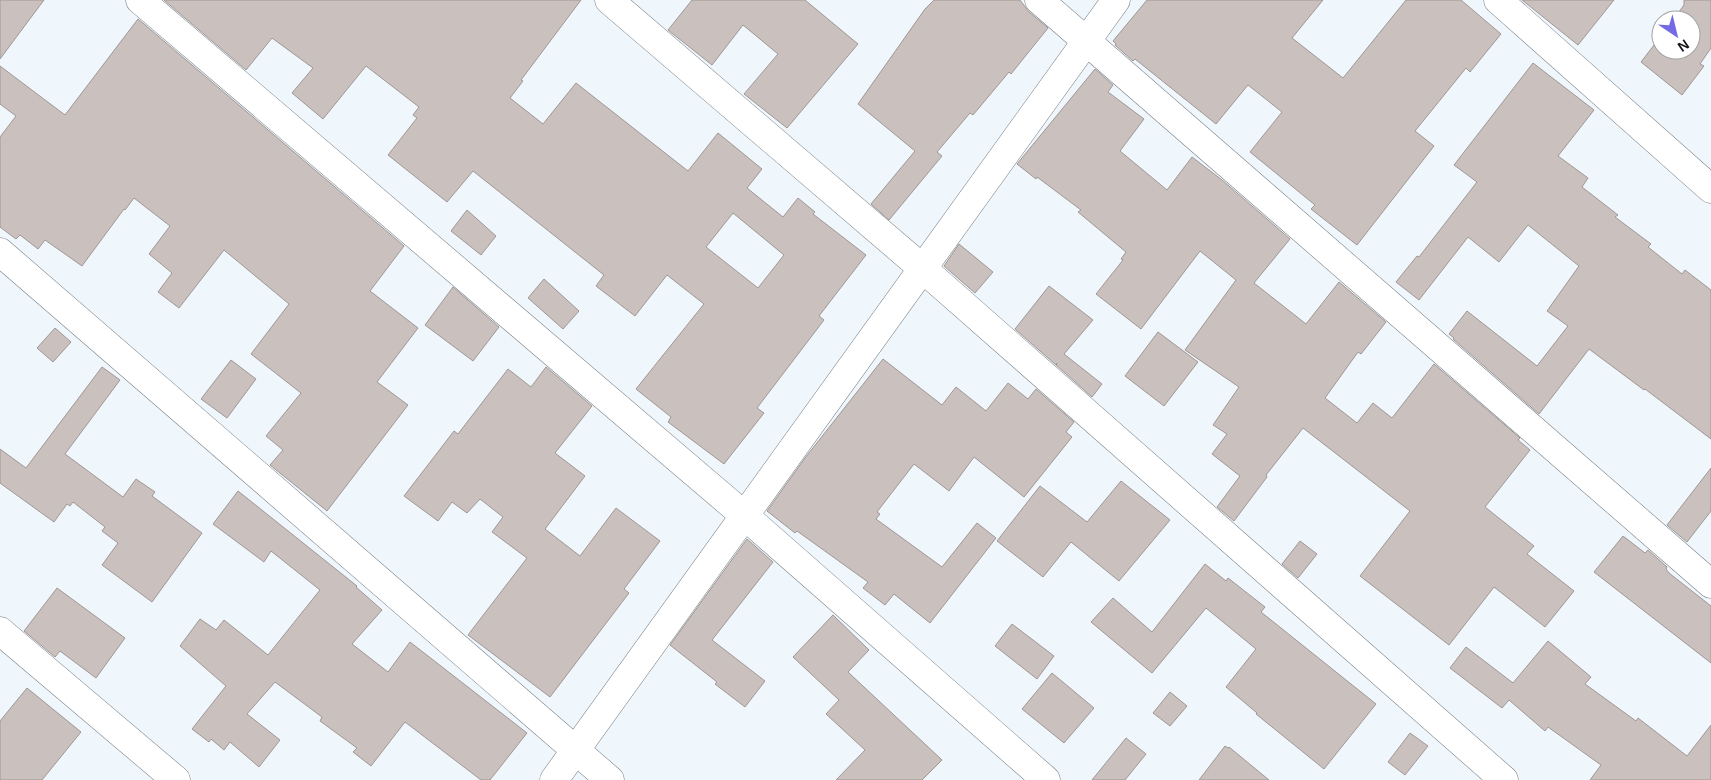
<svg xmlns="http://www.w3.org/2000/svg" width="1711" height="780" font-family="Arial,sans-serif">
	<rect width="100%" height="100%" fill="#eff6fc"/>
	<g fill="#cac1be" stroke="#a09795" fill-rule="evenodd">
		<path d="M0,0H44L0,59Z"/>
		<path d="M164,0H581L521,80L523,81L510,98L543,124L576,83L688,171L718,133L762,169L747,188L783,217L798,198L815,212L813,214L866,255L819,316L824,320L757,408L764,413L724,464L668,422L671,417L636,389L704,304L667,275L635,316L596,286L604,275L473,171L447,202L388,155L417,118L413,115L419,107L366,66L323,119L292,93L313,68L272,38L246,70ZM733,213L784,255L758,288L706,247Z"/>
		<path d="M692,0H805L858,44L787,128L744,94L778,54L743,25L712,65L668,30Z"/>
		<path d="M934,0H1020L1029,12L1048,28L1011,74L1009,72L973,115L970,113L937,152L942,156L889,220L871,204L915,151L858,104L925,9Z"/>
		<path d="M1147,0H1323L1292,38L1343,78L1406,0H1461L1501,34L1470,72L1466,68L1415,131L1434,146L1357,245L1311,209L1315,205L1250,152L1282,112L1248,85L1216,124L1135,59L1133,61L1115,45L1116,44L1113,41Z"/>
		<path d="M1522,0H1614L1578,45Z"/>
		<path d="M1684,0H1711V48L1700,64L1704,66L1682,95L1641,62L1661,36V50H1691V20H1673L1684,5Z"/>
		<path d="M138,19L404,246L370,291L418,328L377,382L408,405L327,511L270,465L283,450L266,436L301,393L251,354L289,304L224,250L179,308L158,292L172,273L149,254L170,226L134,198L125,210L124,209L82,266L45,240L38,249L20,235L16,239L0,227V137L16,116L0,104V66L65,115Z"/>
		<path d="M1533,63L1594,110L1558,156L1588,178L1582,187L1618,215L1615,217L1651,244L1648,247L1682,274L1685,270L1711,290V439L1645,389L1644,390L1589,349L1539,414L1453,339L1454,338L1449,334L1467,311L1537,366L1568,326L1547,311L1579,266L1528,225L1499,262L1468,237L1419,300L1396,282L1417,256L1419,257L1477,182L1454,165Z"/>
		<path d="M1095,69L1113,85L1108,92L1144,119L1120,151L1167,190L1192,157L1222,180L1290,239L1254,283L1306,324L1339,282L1386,322L1361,354L1358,352L1325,398L1357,423L1373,403L1392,418L1434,364L1520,438L1518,440L1530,450L1485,507L1534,546L1527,554L1574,591L1545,627L1494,587L1449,645L1360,576L1410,511L1303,428L1266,475L1267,477L1234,521L1217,507L1240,476L1212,454L1227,434L1213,425L1239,387L1185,350L1236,280L1200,251L1141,329L1096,294L1123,260L1121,259L1126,252L1078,212L1081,210L1037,177L1036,179L1017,164Z"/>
		<path d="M467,210L496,236L481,255L451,231Z"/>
		<path d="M959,244L993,272L975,293L944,266Z"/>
		<path d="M544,279L579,311L563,329L528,298Z"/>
		<path d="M1049,286L1093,320L1064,354L1102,384L1092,397L1056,365L1057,363L1056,365L1015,329Z"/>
		<path d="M453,287L499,327L473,361L425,325Z"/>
		<path d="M55,328L71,342L53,362L37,348Z"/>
		<path d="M1158,332L1198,362L1164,406L1125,376Z"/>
		<path d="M883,359L942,405L956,387L986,411L1008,383L1028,399L1036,389L1074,422L1066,432L1072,437L1024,497L974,457L949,491L914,464L877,512L880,514L876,519L942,567L977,523L996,538L930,623L894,594L885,605L863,588L868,582L797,531L795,533L767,511L805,458Z"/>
		<path d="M231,360L256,379L227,418L201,399Z"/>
		<path d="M102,367L120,380L65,454L123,497L136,479L155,492L152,496L202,533L152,602L102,565L118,543L102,531L105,527L73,502L70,506L67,504L54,522L0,483V449L26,468Z"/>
		<path d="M546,367L592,406L555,453L585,476L545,529L580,556L616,508L660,541L624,589L629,593L550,697L468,635L527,558L492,532L503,517L480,499L467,513L452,502L438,521L404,496L454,431L458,434L508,369L531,387Z"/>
		<path d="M1711,468V511L1687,542L1667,525Z"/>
		<path d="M1121,481L1170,520L1119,581L1071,542L1043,577L997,541L1040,486L1087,522Z"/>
		<path d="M238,491L357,586L356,587L382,610L352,644L388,672L410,642L527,733L490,780H481L405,722L371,766L353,752L357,748L320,721L322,717L275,682L247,714L280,740L259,767L230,742L224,750L211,739L209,742L192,729L226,686L180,646L200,619L216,630L224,620L268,655L320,590L271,551L264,562L213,524Z"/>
		<path d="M1623,536L1645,553L1648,550L1667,567L1666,569L1669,573L1711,606V663L1594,572Z"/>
		<path d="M747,539L773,562L712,640L765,681L745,707L715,684L717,682L670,645Z"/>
		<path d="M1300,541L1317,554L1298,578L1282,564Z"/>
		<path d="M1205,564L1226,581L1228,578L1265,607L1261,612L1376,704L1324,769L1256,714L1257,713L1226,687L1256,649L1206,608L1152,673L1091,622L1113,598L1152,632Z"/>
		<path d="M57,588L125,638L96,678L60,651L55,657L24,631Z"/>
		<path d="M833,615L869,650L848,672L942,760L922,780H836L865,750L826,714L839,700L793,657Z"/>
		<path d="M1012,624L1054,656L1037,679L995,646Z"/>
		<path d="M1548,641L1591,677L1585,684L1636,721L1638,718L1687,756L1711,725V780H1590L1601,765L1548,727L1545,731L1509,700L1502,708L1450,668L1466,647L1513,683Z"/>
		<path d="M1052,673L1094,708L1064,743L1022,709Z"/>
		<path d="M27,688L81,732L42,780H0V721Z"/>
		<path d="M1170,692L1187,706L1170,726L1153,713Z"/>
		<path d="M1410,733L1428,746L1405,775L1388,762Z"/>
		<path d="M1126,738L1146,754L1125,780H1092Z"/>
		<path d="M1225,746L1228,748L1229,747L1269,780H1199Z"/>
	</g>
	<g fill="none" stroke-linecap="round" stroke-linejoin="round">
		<g stroke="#747b80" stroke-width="29">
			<g id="minor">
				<path d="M140,0L745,516L1046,780"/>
				<path d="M609,0L922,268L1504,780"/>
				<path d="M1039,0L1711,584"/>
				<path d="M1498,0L1711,189"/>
				<path d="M0,252L610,780"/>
				<path d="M0,631L176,780"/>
				<path d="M554,780L1116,0"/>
			</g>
		</g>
		<use href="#minor" stroke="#fff" stroke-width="28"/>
	</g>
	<g transform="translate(1676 35) rotate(145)"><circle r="24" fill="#ffffff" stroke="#a1a2a3"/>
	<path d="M0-4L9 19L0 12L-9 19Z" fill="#746ae5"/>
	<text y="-8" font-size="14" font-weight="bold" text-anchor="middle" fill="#151719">N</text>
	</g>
</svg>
